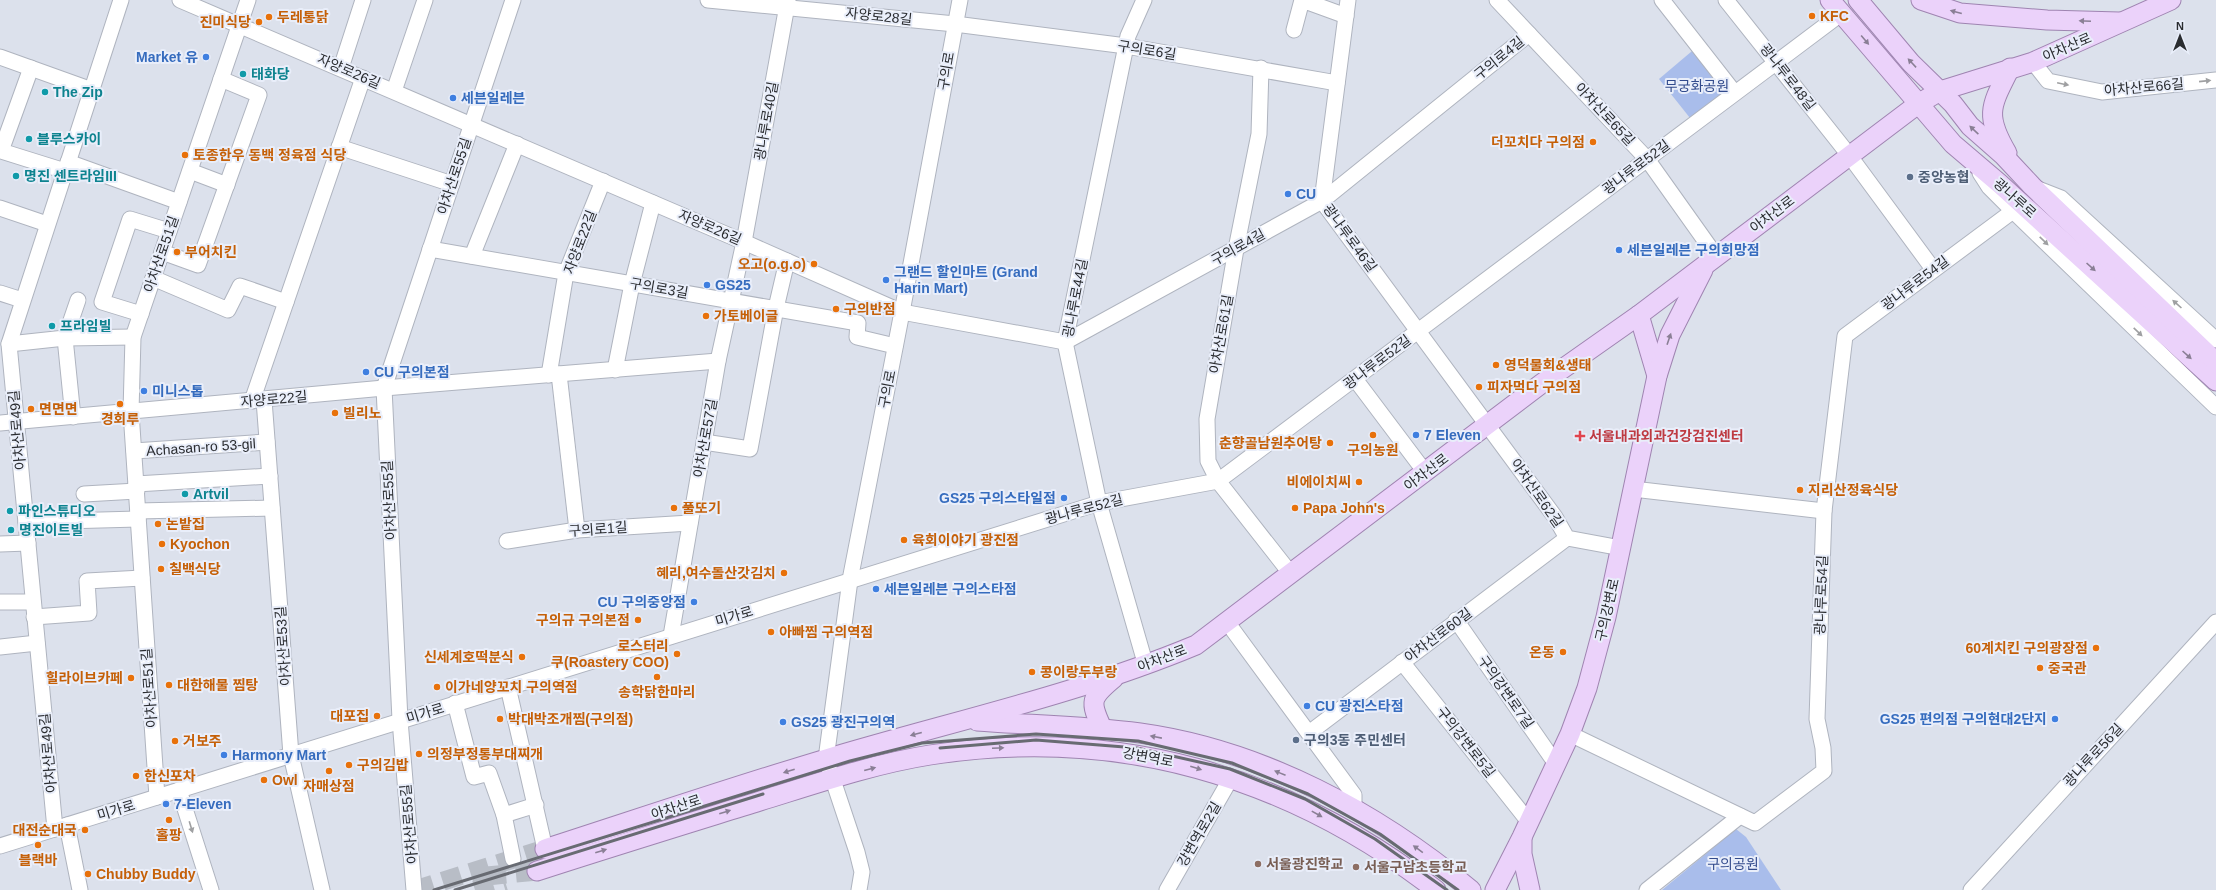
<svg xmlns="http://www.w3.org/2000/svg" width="2216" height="890" font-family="Helvetica,'Noto Sans KR',sans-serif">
	<rect width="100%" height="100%" fill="#dce1ec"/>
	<g fill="#a9bdeb">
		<path d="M1698,46L1734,92L1694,123L1659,79Z"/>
		<path d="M1736,829L1746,837L1781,890H1662Z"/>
	</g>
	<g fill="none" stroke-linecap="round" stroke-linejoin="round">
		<g stroke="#b8bdc6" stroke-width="19" stroke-dasharray="19 10" stroke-linecap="butt">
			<path d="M487,876L537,871"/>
			<path d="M415,890L545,849"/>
			<path d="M475,890L505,881"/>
		</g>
		<g stroke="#afb4bf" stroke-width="17">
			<g id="minor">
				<path d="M180,0L744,242L902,312L1065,342L1322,201L1529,34"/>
				<path d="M708,0L955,24L1126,46L1337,83"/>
				<path d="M1144,0L1128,36L1065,342L1099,503L1146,666"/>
				<path d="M1348,0L1322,201L1555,517L1567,538L1621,548"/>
				<path d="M1497,0L1647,159L1716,256"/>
				<path d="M1662,0L1734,92"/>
				<path d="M1726,0L1849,155L1933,269"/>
				<path d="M1294,30L1302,0L1346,16"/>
				<path d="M0,57L92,90"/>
				<path d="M2033,62L2048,81L2102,92L2216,80"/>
				<path d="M31,68L1,151L65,171"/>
				<path d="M341,68L363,0"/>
				<path d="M1261,68L1259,134L1236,249L1207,419L1208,461L1218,481L1291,574"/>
				<path d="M394,91L425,0"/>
				<path d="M339,147L452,184"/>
				<path d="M68,162L179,202"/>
				<path d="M190,171L227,185"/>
				<path d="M1980,173L1989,187L2013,211L2216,407"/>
				<path d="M2038,189L2061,198L2216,340"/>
				<path d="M0,208L47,224"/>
				<path d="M430,249L858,323L857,337L895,346"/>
				<path d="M162,252L198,265L259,95L221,79"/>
				<path d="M472,256L517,144"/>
				<path d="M153,278L228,310L240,286L286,302"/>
				<path d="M0,293L22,300"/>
				<path d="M141,314L102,302L130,219L169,231"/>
				<path d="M9,344L65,338L133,337"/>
				<path d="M615,370L632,284L653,203"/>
				<path d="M559,374L577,530"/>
				<path d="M549,375L566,273L603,181"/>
				<path d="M1355,379L1425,472"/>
				<path d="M264,400L291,755L322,890"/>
				<path d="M252,401L363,78"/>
				<path d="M73,417L65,338L78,300"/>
				<path d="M0,423L384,388L718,361"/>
				<path d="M704,442L750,449L776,308L787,261"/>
				<path d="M134,451L267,442"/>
				<path d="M136,484L270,476"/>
				<path d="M1633,489L1824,511"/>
				<path d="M84,494L137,491"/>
				<path d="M138,511L272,508"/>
				<path d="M26,522L138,519"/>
				<path d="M507,541L577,530L690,523"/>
				<path d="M0,544L28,543"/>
				<path d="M0,602H33"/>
				<path d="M34,617L89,613L87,581L142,578"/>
				<path d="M1456,620L1556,764"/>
				<path d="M1227,622L1354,795V809"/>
				<path d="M671,636L718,361L744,242L788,0"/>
				<path d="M0,647L37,643"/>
				<path d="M1402,662L1529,822"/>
				<path d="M508,687L545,849"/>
				<path d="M455,703L474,777L489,773L504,815L513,859"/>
				<path d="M1309,733L1567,538"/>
				<path d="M1570,734L1755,823L1824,771L1823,748L1817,719L1824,511L1845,336L2013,211"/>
				<path d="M179,790L211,890"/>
				<path d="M157,797L131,412L133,337L248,0"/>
				<path d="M504,815L536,805"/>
				<path d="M67,825L80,890"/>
				<path d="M55,829L9,344L121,0"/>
				<path d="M0,846L1099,503L1218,481L1842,13"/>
				<path d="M414,890L400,720L384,388L513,0"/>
				<path d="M859,890L862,872L857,852L826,759L850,580L902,312L960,0"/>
				<path d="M1167,890L1231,778"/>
				<path d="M1647,890L1740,816"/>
				<path d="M1971,890L2216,622"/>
			</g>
		</g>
		<g stroke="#9f84b1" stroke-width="21">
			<g id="major">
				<path d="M1830,0L1953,144L2000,184L2216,381"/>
				<path d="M1858,0L1911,63L1953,104L1970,126L2003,155L2032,186L2216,362"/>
				<path d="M1921,0L1960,13L2047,20L2119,22"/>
				<path d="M2007,153C1984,114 1991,106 2010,68"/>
				<path d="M1639,315L1657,376"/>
				<path d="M977,721C1031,725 1086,726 1140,733C1262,750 1377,812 1471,890"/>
				<path d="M1103,730C1089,701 1090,698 1114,678"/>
				<path d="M1522,838V854L1530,890"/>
				<path d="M545,849C638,819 732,787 826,759C949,722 1076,695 1196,645L1541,384L1639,315L1918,104L1940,91L2033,62L2171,0"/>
				<path d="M537,871C611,847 686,824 760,801C815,784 873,764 930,755C1117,726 1287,775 1436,890"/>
				<path d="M1495,890L1522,837L1570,734L1587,688L1606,617L1657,376L1670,335L1703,270"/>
			</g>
		</g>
		<use href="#minor" stroke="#fff" stroke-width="15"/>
		<use href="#major" stroke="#ebd2fa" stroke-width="19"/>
		<g stroke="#686b72" stroke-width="3">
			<path d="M940,748L1036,740L1137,748L1230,769L1305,799L1375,839L1447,890"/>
			<path d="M434,890L850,761L922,743L1036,734L1138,741L1232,763L1308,794L1380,834L1458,890"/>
			<path d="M455,890L763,794"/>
		</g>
	</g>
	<defs><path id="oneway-solid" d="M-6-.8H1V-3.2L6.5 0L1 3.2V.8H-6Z"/></defs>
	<g fill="#8a7f95">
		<use href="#oneway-solid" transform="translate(1956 12) rotate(-165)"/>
		<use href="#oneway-solid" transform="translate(2085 21) rotate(-178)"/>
		<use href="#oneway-solid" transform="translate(1865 40) rotate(50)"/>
		<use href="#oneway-solid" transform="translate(1912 63) rotate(-133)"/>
		<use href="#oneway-solid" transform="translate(1974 130) rotate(-137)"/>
		<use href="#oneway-solid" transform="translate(2091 267) rotate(42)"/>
		<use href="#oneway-solid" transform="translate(1669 339) rotate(-71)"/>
		<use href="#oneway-solid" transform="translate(2187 355) rotate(42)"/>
		<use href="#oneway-solid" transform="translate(916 734) rotate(165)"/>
		<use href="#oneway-solid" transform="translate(1156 737) rotate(-169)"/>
		<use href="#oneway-solid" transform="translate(998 748) rotate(-2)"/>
		<use href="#oneway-solid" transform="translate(1196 768) rotate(17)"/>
		<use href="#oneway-solid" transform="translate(870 769) rotate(-15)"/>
		<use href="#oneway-solid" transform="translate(789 771) rotate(162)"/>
		<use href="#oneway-solid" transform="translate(1280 773) rotate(-158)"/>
		<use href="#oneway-solid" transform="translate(725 812) rotate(-17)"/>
		<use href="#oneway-solid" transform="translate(1317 814) rotate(29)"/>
		<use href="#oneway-solid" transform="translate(1418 849) rotate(-144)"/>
		<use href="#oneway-solid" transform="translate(601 851) rotate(-17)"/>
	</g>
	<g fill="#9fa0a2">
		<use href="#oneway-solid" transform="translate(2205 81) rotate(-6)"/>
		<use href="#oneway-solid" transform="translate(2063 84) rotate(12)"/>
		<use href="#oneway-solid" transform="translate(2044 241) rotate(44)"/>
		<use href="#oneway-solid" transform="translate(2177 304) rotate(-138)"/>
		<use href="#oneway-solid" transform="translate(2138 332) rotate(44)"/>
		<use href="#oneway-solid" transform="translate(191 827) rotate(73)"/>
	</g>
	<g fill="#e8710a" stroke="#e9eefa" stroke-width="1.5">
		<circle cx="1812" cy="16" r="4"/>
		<circle cx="269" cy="17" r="4"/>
		<circle cx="259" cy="22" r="4"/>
		<circle cx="1593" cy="142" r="4"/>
		<circle cx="185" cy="155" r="4"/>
		<circle cx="177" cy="252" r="4"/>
		<circle cx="814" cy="264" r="4"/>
		<circle cx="836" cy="309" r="4"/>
		<circle cx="706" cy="316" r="4"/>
		<circle cx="1496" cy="365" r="4"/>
		<circle cx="1479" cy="387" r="4"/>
		<circle cx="120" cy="404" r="4"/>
		<circle cx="31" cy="409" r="4"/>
		<circle cx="335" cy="413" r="4"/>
		<circle cx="1373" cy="435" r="4"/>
		<circle cx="1330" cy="443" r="4"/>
		<circle cx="1359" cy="482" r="4"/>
		<circle cx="1800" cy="490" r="4"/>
		<circle cx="674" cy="508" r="4"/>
		<circle cx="1295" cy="508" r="4"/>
		<circle cx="158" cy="524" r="4"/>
		<circle cx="904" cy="540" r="4"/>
		<circle cx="162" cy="544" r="4"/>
		<circle cx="161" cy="569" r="4"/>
		<circle cx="784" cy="573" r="4"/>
		<circle cx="638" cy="620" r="4"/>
		<circle cx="771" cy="632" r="4"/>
		<circle cx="2096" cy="648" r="4"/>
		<circle cx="1563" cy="652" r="4"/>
		<circle cx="677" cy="654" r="4"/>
		<circle cx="522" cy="657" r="4"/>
		<circle cx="2040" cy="668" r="4"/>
		<circle cx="1032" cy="672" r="4"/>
		<circle cx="657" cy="677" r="4"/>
		<circle cx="131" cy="678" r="4"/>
		<circle cx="169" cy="685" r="4"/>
		<circle cx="437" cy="687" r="4"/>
		<circle cx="377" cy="716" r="4"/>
		<circle cx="500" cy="719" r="4"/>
		<circle cx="175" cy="741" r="4"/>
		<circle cx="419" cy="754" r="4"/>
		<circle cx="349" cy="765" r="4"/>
		<circle cx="329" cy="771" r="4"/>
		<circle cx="136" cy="776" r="4"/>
		<circle cx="264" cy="780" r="4"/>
		<circle cx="169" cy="820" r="4"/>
		<circle cx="85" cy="830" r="4"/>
		<circle cx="38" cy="845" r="4"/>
		<circle cx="88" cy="874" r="4"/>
	</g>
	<g fill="#3f7fe0" stroke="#e9eefa" stroke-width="1.5">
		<circle cx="206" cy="57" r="4"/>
		<circle cx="453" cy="98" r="4"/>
		<circle cx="1288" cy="194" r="4"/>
		<circle cx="1619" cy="250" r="4"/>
		<circle cx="886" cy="280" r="4"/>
		<circle cx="707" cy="285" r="4"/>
		<circle cx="366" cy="372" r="4"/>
		<circle cx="144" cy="391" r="4"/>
		<circle cx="1416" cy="435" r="4"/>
		<circle cx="1064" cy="498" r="4"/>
		<circle cx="876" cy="589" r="4"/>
		<circle cx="694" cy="602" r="4"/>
		<circle cx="1307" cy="706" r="4"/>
		<circle cx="2055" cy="719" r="4"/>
		<circle cx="783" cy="722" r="4"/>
		<circle cx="224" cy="755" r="4"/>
		<circle cx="166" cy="804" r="4"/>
	</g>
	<g fill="#0f9aa8" stroke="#e9eefa" stroke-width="1.5">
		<circle cx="243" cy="74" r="4"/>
		<circle cx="45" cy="92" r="4"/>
		<circle cx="29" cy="139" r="4"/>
		<circle cx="16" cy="176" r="4"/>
		<circle cx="52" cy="326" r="4"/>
		<circle cx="185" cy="494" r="4"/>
		<circle cx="10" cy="511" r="4"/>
		<circle cx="11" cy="530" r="4"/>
	</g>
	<g fill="#5c6f8a" stroke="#e9eefa" stroke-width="1.5">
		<circle cx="1910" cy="177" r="4"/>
		<circle cx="1296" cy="740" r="4"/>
	</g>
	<path fill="#e0444e" stroke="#e9eefa" stroke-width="1.5" d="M1578 430h4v4h4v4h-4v4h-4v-4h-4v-4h4z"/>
	<g fill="#8d6e63" stroke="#e9eefa" stroke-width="1.5">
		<circle cx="1258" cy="864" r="4"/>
		<circle cx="1356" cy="867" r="4"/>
	</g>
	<g text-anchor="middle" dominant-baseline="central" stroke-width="4" stroke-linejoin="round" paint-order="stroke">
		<g font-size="14" fill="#2a2c30" stroke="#e9eefa">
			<text transform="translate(879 16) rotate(6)">자양로28길</text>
			<text transform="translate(2067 47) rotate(-23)">아차산로</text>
			<text transform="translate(1147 50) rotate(9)">구의로6길</text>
			<text transform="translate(1499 58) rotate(-39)">구의로4길</text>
			<text transform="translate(349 71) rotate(23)">자양로26길</text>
			<text transform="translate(946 71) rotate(-80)">구의로</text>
			<text transform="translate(1788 77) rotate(52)">광나루로48길</text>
			<text transform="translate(2144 87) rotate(-5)">아차산로66길</text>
			<text transform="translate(1605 114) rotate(47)">아차산로65길</text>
			<text transform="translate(766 121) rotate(-80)">광나루로40길</text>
			<text transform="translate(1636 167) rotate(-37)">광나루로52길</text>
			<text transform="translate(454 176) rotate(-72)">아차산로55길</text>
			<text transform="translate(2015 198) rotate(42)">광나루로</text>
			<text transform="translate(1772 214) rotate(-37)">아차산로</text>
			<text transform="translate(710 227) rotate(23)">자양로26길</text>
			<text transform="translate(1350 238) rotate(54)">광나루로46길</text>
			<text transform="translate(580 242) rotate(-69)">자양로22길</text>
			<text transform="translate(1238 247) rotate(-29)">구의로4길</text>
			<text transform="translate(161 254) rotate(-71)">아차산로51길</text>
			<text transform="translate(1915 283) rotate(-37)">광나루로54길</text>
			<text transform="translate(659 288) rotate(10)">구의로3길</text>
			<text transform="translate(1075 298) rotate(-79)">광나루로44길</text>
			<text transform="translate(1221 334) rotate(-80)">아차산로61길</text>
			<text transform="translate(1377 362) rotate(-37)">광나루로52길</text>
			<text transform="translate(887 389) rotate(-79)">구의로</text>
			<text transform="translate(274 399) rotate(-5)">자양로22길</text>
			<text transform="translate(17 430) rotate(-95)">아차산로49길</text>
			<text transform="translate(705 438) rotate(-80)">아차산로57길</text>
			<text transform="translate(201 447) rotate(-4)">Achasan-ro 53-gil</text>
			<text transform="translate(1426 472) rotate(-37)">아차산로</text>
			<text transform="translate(1537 493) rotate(55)">아차산로62길</text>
			<text transform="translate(389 500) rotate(-93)">아차산로55길</text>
			<text transform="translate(1084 509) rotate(-15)">광나루로52길</text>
			<text transform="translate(598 529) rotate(-4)">구의로1길</text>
			<text transform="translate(1821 595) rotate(-88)">광나루로54길</text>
			<text transform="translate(1607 610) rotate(-77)">구의강변로</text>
			<text transform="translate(734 616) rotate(-17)">미가로</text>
			<text transform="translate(1438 635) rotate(-37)">아차산로60길</text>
			<text transform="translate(283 646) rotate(-94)">아차산로53길</text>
			<text transform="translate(1162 658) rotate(-21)">아차산로</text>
			<text transform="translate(149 688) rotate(-94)">아차산로51길</text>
			<text transform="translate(1506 692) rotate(55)">구의강변로7길</text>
			<text transform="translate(425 713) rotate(-17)">미가로</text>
			<text transform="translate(1466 742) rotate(52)">구의강변로5길</text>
			<text transform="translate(48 753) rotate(-95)">아차산로49길</text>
			<text transform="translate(2093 755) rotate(-47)">광나루로56길</text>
			<text transform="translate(1148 757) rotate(11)">강변역로</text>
			<text transform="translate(676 807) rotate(-18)">아차산로</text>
			<text transform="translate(116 810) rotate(-17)">미가로</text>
			<text transform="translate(409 824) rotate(-95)">아차산로55길</text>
			<text transform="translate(1199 834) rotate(-60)">강변역로2길</text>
		</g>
		<g font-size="14" font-weight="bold" fill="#c56008" stroke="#e9eefa" text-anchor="start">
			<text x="1820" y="16">KFC</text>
			<text x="277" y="17">두레통닭</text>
			<text x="251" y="22" text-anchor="end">진미식당</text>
			<text x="1585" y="142" text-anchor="end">더꼬치다 구의점</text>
			<text x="193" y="155">토종한우 동백 정육점 식당</text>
			<text x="185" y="252">부어치킨</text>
			<text x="806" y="264" text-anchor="end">오고(o.g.o)</text>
			<text x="844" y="309">구의반점</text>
			<text x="714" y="316">가토베이글</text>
			<text x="1504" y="365">영덕물회&amp;생태</text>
			<text x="1487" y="387">피자먹다 구의점</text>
			<text x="39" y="409">면면면</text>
			<text x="343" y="413">빌리노</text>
			<text x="120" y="419" text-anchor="middle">경회루</text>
			<text x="1322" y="443" text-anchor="end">춘향골남원추어탕</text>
			<text x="1373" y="450" text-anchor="middle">구의농원</text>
			<text x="1351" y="482" text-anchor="end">비에이치씨</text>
			<text x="1808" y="490">지리산정육식당</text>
			<text x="682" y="508">풀또기</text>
			<text x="1303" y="508">Papa John's</text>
			<text x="166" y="524">논밭집</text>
			<text x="912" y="540">육회이야기 광진점</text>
			<text x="170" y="544">Kyochon</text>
			<text x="169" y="569">칠백식당</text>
			<text x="776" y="573" text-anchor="end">혜리,여수돌산갓김치</text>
			<text x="630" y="620" text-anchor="end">구의규 구의본점</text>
			<text x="779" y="632">아빠찜 구의역점</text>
			<text x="669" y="646" text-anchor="end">로스터리<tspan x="669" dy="16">쿠(Roastery COO)</tspan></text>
			<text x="2088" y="648" text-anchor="end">60계치킨 구의광장점</text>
			<text x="1555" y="652" text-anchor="end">온동</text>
			<text x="514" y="657" text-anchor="end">신세계호떡분식</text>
			<text x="2048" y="668">중국관</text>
			<text x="1040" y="672">콩이랑두부랑</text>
			<text x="123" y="678" text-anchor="end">힐라이브카페</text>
			<text x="177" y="685">대한해물 찜탕</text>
			<text x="445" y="687">이가네양꼬치 구의역점</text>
			<text x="657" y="692" text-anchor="middle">송학닭한마리</text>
			<text x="369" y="716" text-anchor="end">대포집</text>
			<text x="508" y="719">박대박조개찜(구의점)</text>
			<text x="183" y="741">거보주</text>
			<text x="427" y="754">의정부정통부대찌개</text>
			<text x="357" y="765">구의김밥</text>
			<text x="144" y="776">한신포차</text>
			<text x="272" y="780">Owl</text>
			<text x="329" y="786" text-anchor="middle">자매상점</text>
			<text x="77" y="830" text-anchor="end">대전순대국</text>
			<text x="169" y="835" text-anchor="middle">홀팡</text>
			<text x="38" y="860" text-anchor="middle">블랙바</text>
			<text x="96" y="874">Chubby Buddy</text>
		</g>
		<g font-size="14" font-weight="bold" fill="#366cbe" stroke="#e9eefa" text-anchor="start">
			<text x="198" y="57" text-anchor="end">Market 유</text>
			<text x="461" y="98">세븐일레븐</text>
			<text x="1296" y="194">CU</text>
			<text x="1627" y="250">세븐일레븐 구의희망점</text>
			<text x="894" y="272">그랜드 할인마트 (Grand<tspan x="894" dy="16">Harin Mart)</tspan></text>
			<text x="715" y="285">GS25</text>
			<text x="374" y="372">CU 구의본점</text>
			<text x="152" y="391">미니스톱</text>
			<text x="1424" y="435">7 Eleven</text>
			<text x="1056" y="498" text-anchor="end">GS25 구의스타일점</text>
			<text x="884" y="589">세븐일레븐 구의스타점</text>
			<text x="686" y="602" text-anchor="end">CU 구의중앙점</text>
			<text x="1315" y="706">CU 광진스타점</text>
			<text x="2047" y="719" text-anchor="end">GS25 편의점 구의현대2단지</text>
			<text x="791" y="722">GS25 광진구의역</text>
			<text x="232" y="755">Harmony Mart</text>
			<text x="174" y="804">7-Eleven</text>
		</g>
		<g font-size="14" font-weight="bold" fill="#0d838f" stroke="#e9eefa" text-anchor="start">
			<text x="251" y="74">태화당</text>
			<text x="53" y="92">The Zip</text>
			<text x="37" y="139">블루스카이</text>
			<text x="24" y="176">명진 센트라임III</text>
			<text x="60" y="326">프라임빌</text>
			<text x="193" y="494">Artvil</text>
			<text x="18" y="511">파인스튜디오</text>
			<text x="19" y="530">명진이트빌</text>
		</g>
		<g font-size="14" fill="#324b8d" stroke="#e9eefa">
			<text x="1697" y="86">무궁화공원</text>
			<text x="1733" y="864">구의공원</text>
		</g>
		<g font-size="14" font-weight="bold" fill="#4e5e75" stroke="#e9eefa" text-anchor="start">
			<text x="1918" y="177">중앙농협</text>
			<text x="1304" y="740">구의3동 주민센터</text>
		</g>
		<g font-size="14" font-weight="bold" fill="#be3a42" stroke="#e9eefa" text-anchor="start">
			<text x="1589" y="436">서울내과외과건강검진센터</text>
		</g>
		<g font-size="14" font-weight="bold" fill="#785e54" stroke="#e9eefa" text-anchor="start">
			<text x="1266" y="864">서울광진학교</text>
			<text x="1364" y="867">서울구남초등학교</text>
		</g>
	</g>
	<g transform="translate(2180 36)" stroke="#e9eefa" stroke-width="3" paint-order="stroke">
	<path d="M0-3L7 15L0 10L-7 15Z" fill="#2a2c30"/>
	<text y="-6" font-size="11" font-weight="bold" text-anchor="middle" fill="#2a2c30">N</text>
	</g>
</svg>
